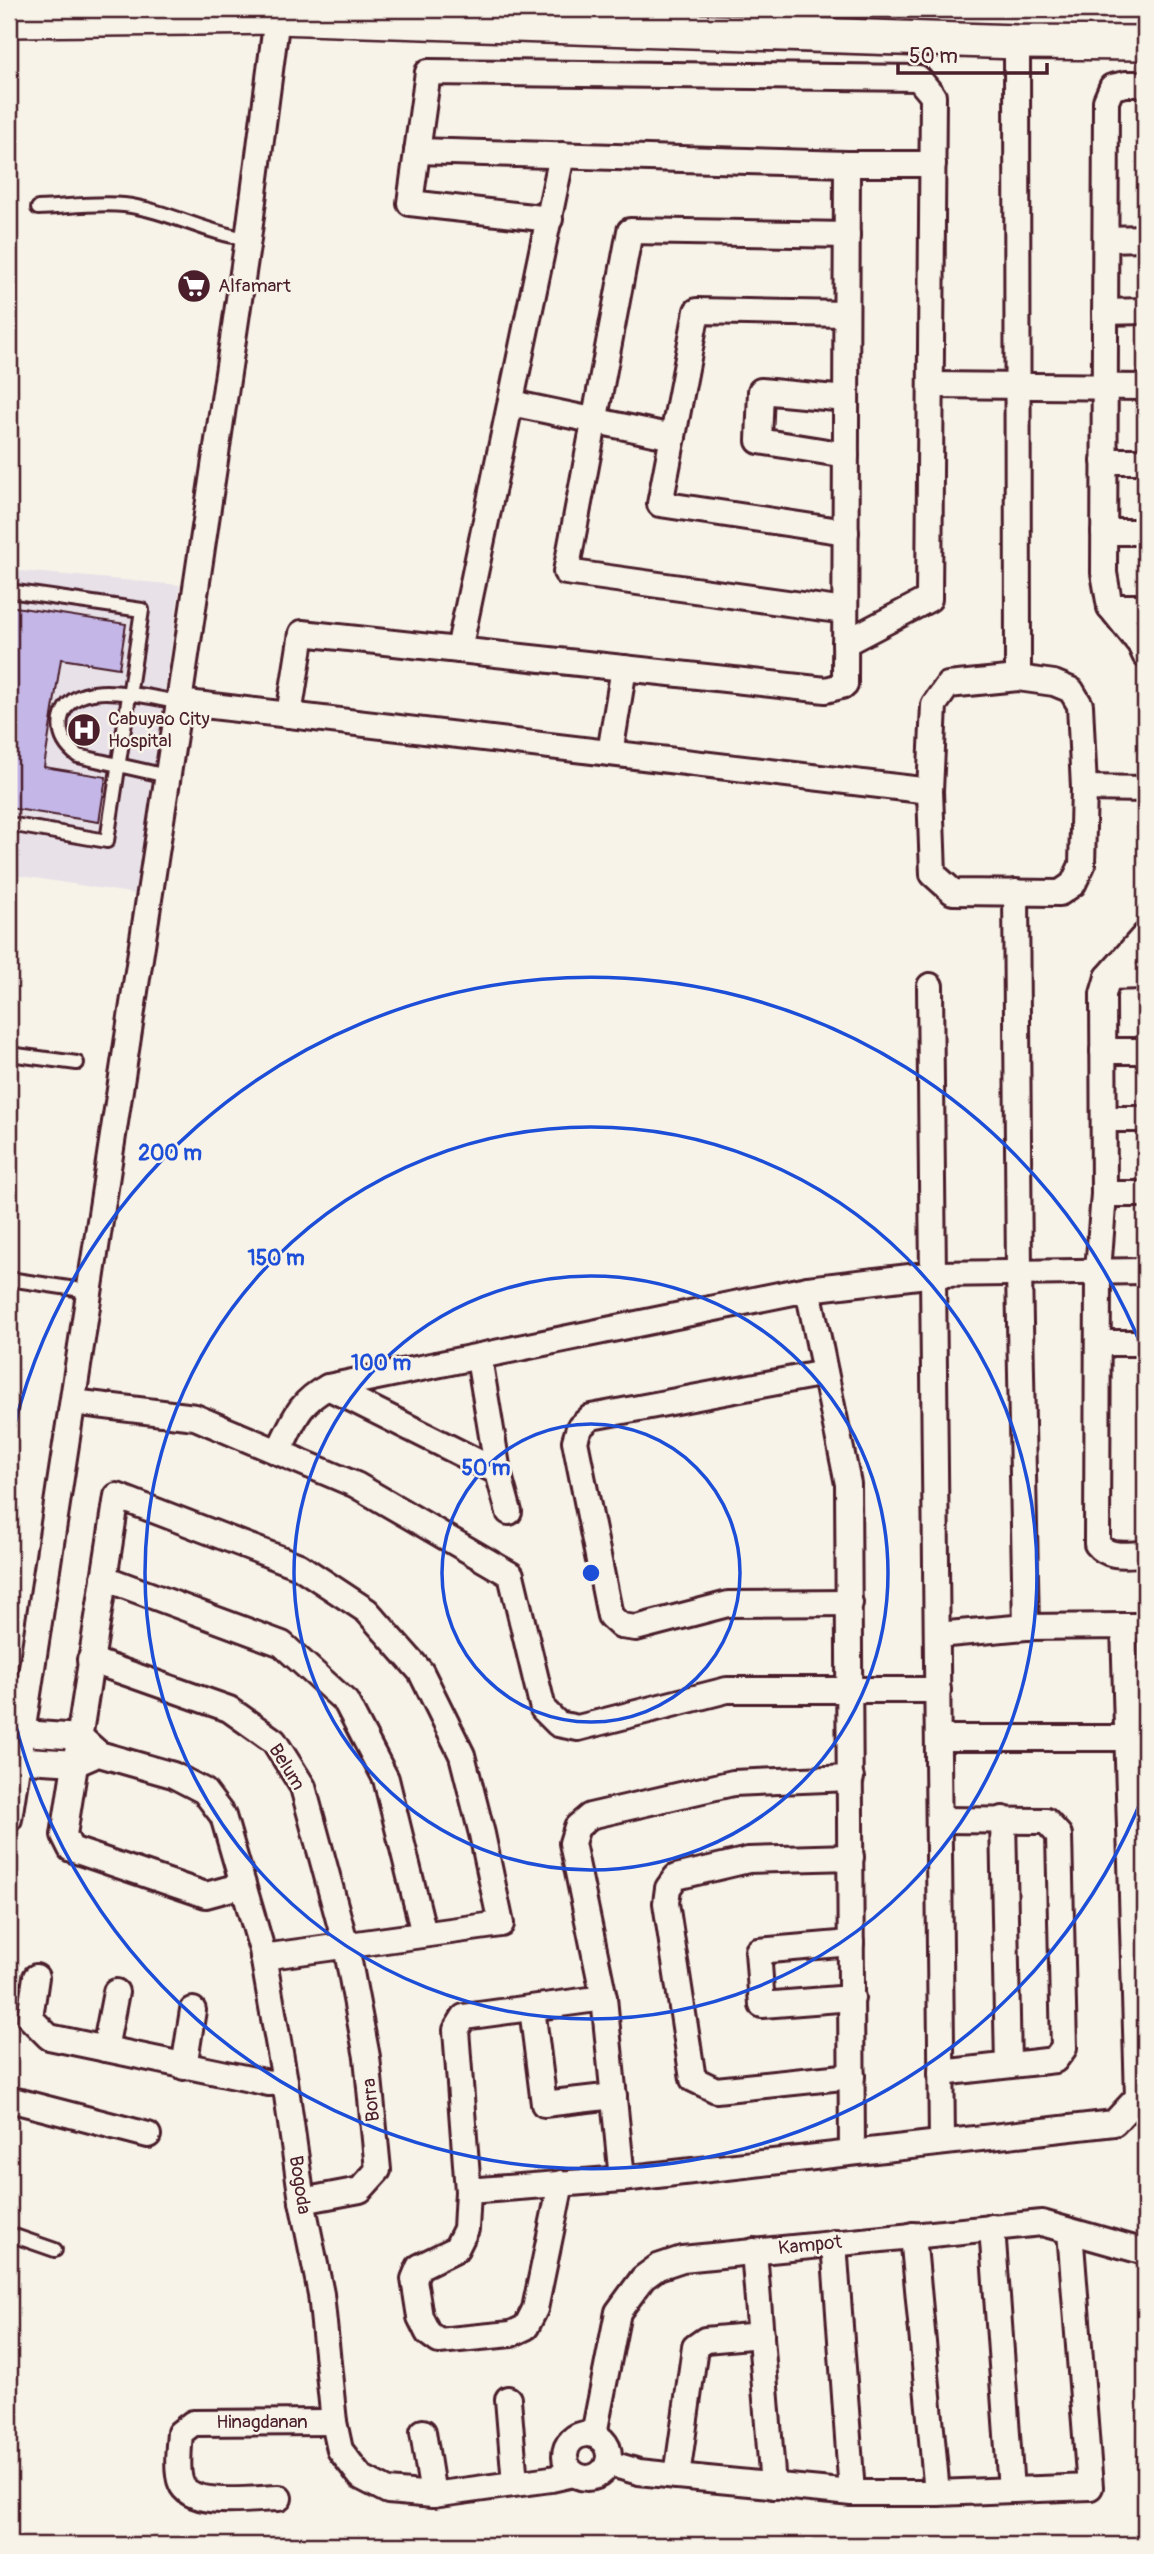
<svg xmlns="http://www.w3.org/2000/svg" width="1154" height="2554" font-family="Pangolin,sans-serif">
	<rect width="100%" height="100%" fill="#f7f3e8"/>
	<filter id="ink" filterUnits="userSpaceOnUse"><feTurbulence type="fractalNoise" baseFrequency=".0143" numOctaves="2"/><feDisplacementMap in="SourceGraphic" scale="14" xChannelSelector="R" yChannelSelector="G"/><feConvolveMatrix kernelMatrix="1 2 1 2 8 2 1 2 1" color-interpolation-filters="sRGB"/></filter>
	<g filter="url(#ink)">
		<path fill="#e8e1e8" d="M9,570L180,585L136,894L9,874Z"/>
		<path fill="#c4b7e8" stroke="#4a1f2b" stroke-width="2" d="M9,606L126,624L119,668L61,659L44,767L106,777L99,822L9,808V688L14,652L9,651Z"/>
		<g fill="none" stroke-linecap="round" stroke-linejoin="round">
			<g stroke="#4a1f2b" stroke-width="18">
				<g id="lane">
					<path d="M38,208C65,207 96,202 124,205C167,210 205,233 248,239"/>
					<path d="M9,591L142,610L107,841L9,824"/>
					<path d="M167,776L78,756C66,747 58,735 61,719C71,674 148,698 179,702"/>
					<path d="M9,1054L77,1063"/>
					<path d="M9,1279L89,1291"/>
					<path d="M9,2234L55,2250"/>
				</g>
			</g>
			<g stroke="#4a1f2b" stroke-width="30">
				<g id="street">
					<path d="M1017,42L1018,678"/>
					<path d="M1145,84H1126L1112,87L1106,101L1104,573L1110,607L1140,644L1145,655"/>
					<path d="M417,151L847,164H933"/>
					<path d="M550,219L410,203L428,72L918,78L933,96L929,599L845,643"/>
					<path d="M1106,239L1145,238"/>
					<path d="M1105,312L1145,311"/>
					<path d="M931,385L1145,387"/>
					<path d="M511,403L673,437"/>
					<path d="M846,455L759,441L761,391L846,399"/>
					<path d="M1104,461H1145"/>
					<path d="M846,532L660,504L697,311L846,314"/>
					<path d="M1104,532H1145"/>
					<path d="M1110,607H1145"/>
					<path d="M845,611L566,572L630,231L847,235"/>
					<path d="M459,650L562,155"/>
					<path d="M1018,678L1054,683L1071,690L1080,705L1084,788L1082,865L1073,884L1060,893L953,892L933,874L930,791L934,705L948,685Z"/>
					<path d="M179,702L930,791"/>
					<path d="M289,715L302,633L826,690L845,685L847,164"/>
					<path d="M610,753L624,668"/>
					<path d="M1084,788L1145,789"/>
					<path d="M1016,892L1019,1272L1026,1627"/>
					<path d="M1145,935L1108,977L1103,994L1104,1194L1098,1271L1097,1544C1109,1559 1128,1554 1145,1554"/>
					<path d="M1108,977L1145,976"/>
					<path d="M930,986L942,2142"/>
					<path d="M1103,1051H1145"/>
					<path d="M1104,1119H1145"/>
					<path d="M1104,1194H1145"/>
					<path d="M808,1289L848,1484L852,2152"/>
					<path d="M1098,1343H1145"/>
					<path d="M479,1358L498,1472L509,1512"/>
					<path d="M825,1373L591,1417L579,1428L575,1441L610,1616L621,1626L636,1628L728,1604L850,1603"/>
					<path d="M328,1387L498,1472"/>
					<path d="M73,1402L195,1417L356,1485L511,1575L543,1709L558,1724L578,1728L727,1690H938"/>
					<path d="M278,1452C293,1423 297,1403 328,1387L808,1289L935,1274L1145,1271"/>
					<path d="M104,1578L282,1644L346,1702L386,1779L424,1934"/>
					<path d="M1124,1626H1145"/>
					<path d="M90,1660L229,1709L274,1741L303,1787L346,1946L367,2057L378,2170L360,2190L302,2201"/>
					<path d="M9,1732L80,1737L99,1754L173,1775L204,1791L223,1816L262,1950L285,2081L302,2201L321,2294L334,2422L340,2450L361,2477L388,2491L433,2495L551,2479L573,2474"/>
					<path d="M938,1738H1127"/>
					<path d="M9,1759L77,1763L91,1757"/>
					<path d="M9,1819L179,702L248,239L278,9"/>
					<path d="M1003,1819L1008,2065"/>
					<path d="M939,1820L1046,1821L1059,1835L1064,2048L1055,2060L941,2073"/>
					<path d="M851,1857L748,1860L676,1877L668,1888L666,1903L693,2079L716,2090L852,2076"/>
					<path d="M243,1885L206,1895L71,1849L64,1835L117,1496L299,1566L367,1611L421,1672L462,1755L482,1834L501,1924L263,1957"/>
					<path d="M851,1943L758,1951L762,2005L852,1998"/>
					<path d="M36,1977L30,2018L49,2037L269,2083L285,2081"/>
					<path d="M532,2008L544,2104L614,2096"/>
					<path d="M105,2049L116,1992"/>
					<path d="M184,2067L193,2010"/>
					<path d="M9,2099L148,2135"/>
					<path d="M622,2179L604,1998L572,1843L577,1827L590,1816L733,1783L851,1778"/>
					<path d="M561,2183L535,2309L526,2327L511,2334L439,2341L428,2333L420,2317L414,2279L419,2267L456,2249L466,2229L468,2191L456,2030L464,2017L604,1998"/>
					<path d="M468,2191L622,2179L1114,2123L1138,2097L1124,1626L1026,1627L937,1635"/>
					<path d="M992,2227L1011,2490"/>
					<path d="M913,2235L937,2493"/>
					<path d="M834,2243L852,2493"/>
					<path d="M754,2251L773,2486"/>
					<path d="M508,2399L515,2483"/>
					<path d="M423,2432L433,2495"/>
					<circle cx="587" cy="2456" r="22"/>
					<path d="M594,2434L618,2312L643,2278L658,2267L682,2259L1042,2223L1145,2252"/>
					<path d="M608,2463L639,2472L677,2476L695,2347L705,2340L761,2335"/>
					<path d="M677,2476L852,2493H937L1090,2487L1070,2231"/>
					<path d="M279,2498C256,2498 191,2509 181,2483C176,2471 179,2446 180,2433L193,2423L334,2422"/>
				</g>
			</g>
			<g stroke="#4a1f2b" stroke-width="38">
				<path id="secondary" d="M9,20L277,17L1017,42L1145,43"/>
			</g>
			<use href="#lane" stroke="#f7f3e8" stroke-width="12"/>
			<use href="#street" stroke="#f7f3e8" stroke-width="24"/>
			<use href="#secondary" stroke="#f7f3e8" stroke-width="33"/>
		</g>
	</g>
	<g fill="none" stroke="#1d4ed8" stroke-width="3.5">
		<circle cx="591" cy="1573" r="149"/>
		<circle cx="591" cy="1573" r="297"/>
		<circle cx="591" cy="1573" r="446"/>
		<path d="M1145 1791A595 595 0 0 1 9 1697M9 1449A595 595 0 0 1 1145 1355"/>
	</g>
	<defs>
		<g id="supermarket-disc" transform="scale(1.75)"><circle r="9.5" fill="#4a1f2b" stroke="#f7f3e8"/><path d="M-6-5.5h2.5l.6 2H6L4.5 2H-2.5L-4.4-4H-6ZM-1.5 3.2a1.3 1.3 0 1 0 .1 0ZM3 3.2a1.3 1.3 0 1 0 .1 0Z" fill="#fff"/></g>
		<g id="hospital-disc" transform="scale(1.75)"><circle r="9.5" fill="#4a1f2b" stroke="#f7f3e8"/><path d="M-5-5h3v3.5h4V-5h3V5h-3V1.5h-4V5h-3Z" fill="#fff"/></g>
	</defs>
	<g fill-rule="evenodd">
		<use href="#supermarket-disc" x="194" y="286"/>
		<use href="#hospital-disc" x="84" y="730"/>
	</g>
	<g text-anchor="middle" dominant-baseline="central" stroke-width="5" stroke-linejoin="round" paint-order="stroke">
		<g font-size="19" fill="#4a1f2b" stroke="#f7f3e8" text-anchor="start">
			<text x="218" y="286">Alfamart</text>
			<text x="108" y="719">Cabuyao City<tspan x="108" dy="22">Hospital</tspan></text>
		</g>
		<g font-size="19" fill="#4a1f2b" stroke="#f7f3e8">
			<text transform="translate(287 1767) rotate(58)">Belum</text>
			<text transform="translate(371 2100) rotate(-96)">Borra</text>
			<text transform="translate(300 2185) rotate(81)">Bogoda</text>
			<text transform="translate(810 2245) rotate(-6)">Kampot</text>
			<text x="262" y="2422">Hinagdanan</text>
		</g>
	</g>
	<circle cx="591" cy="1573" r="10" fill="#1d4ed8" stroke="#f7f3e8" stroke-width="3.5"/>
	<g font-size="21" text-anchor="middle" font-weight="bold" fill="#1d4ed8" stroke="#f7f3e8" stroke-width="5" stroke-linejoin="round" paint-order="stroke">
		<text x="170" y="1160">200 m</text>
		<text x="276" y="1265">150 m</text>
		<text x="381" y="1370">100 m</text>
		<text x="486" y="1475">50 m</text>
	</g>
	<rect width="1154" height="2554" fill="none" stroke="#f7f3e8" stroke-width="35"/>
	<rect x="18" y="18" width="1119" height="2519" fill="none" stroke="#4a1f2b" stroke-width="2.5" filter="url(#ink)"/>
	<path d="M898 63v10h149v-10" fill="none" stroke="#4a1f2b" stroke-width="3.5"/>
	<text x="909" y="63" font-size="21" fill="#4a1f2b" stroke="#f7f3e8" stroke-width="5" paint-order="stroke">50 m</text>
</svg>
